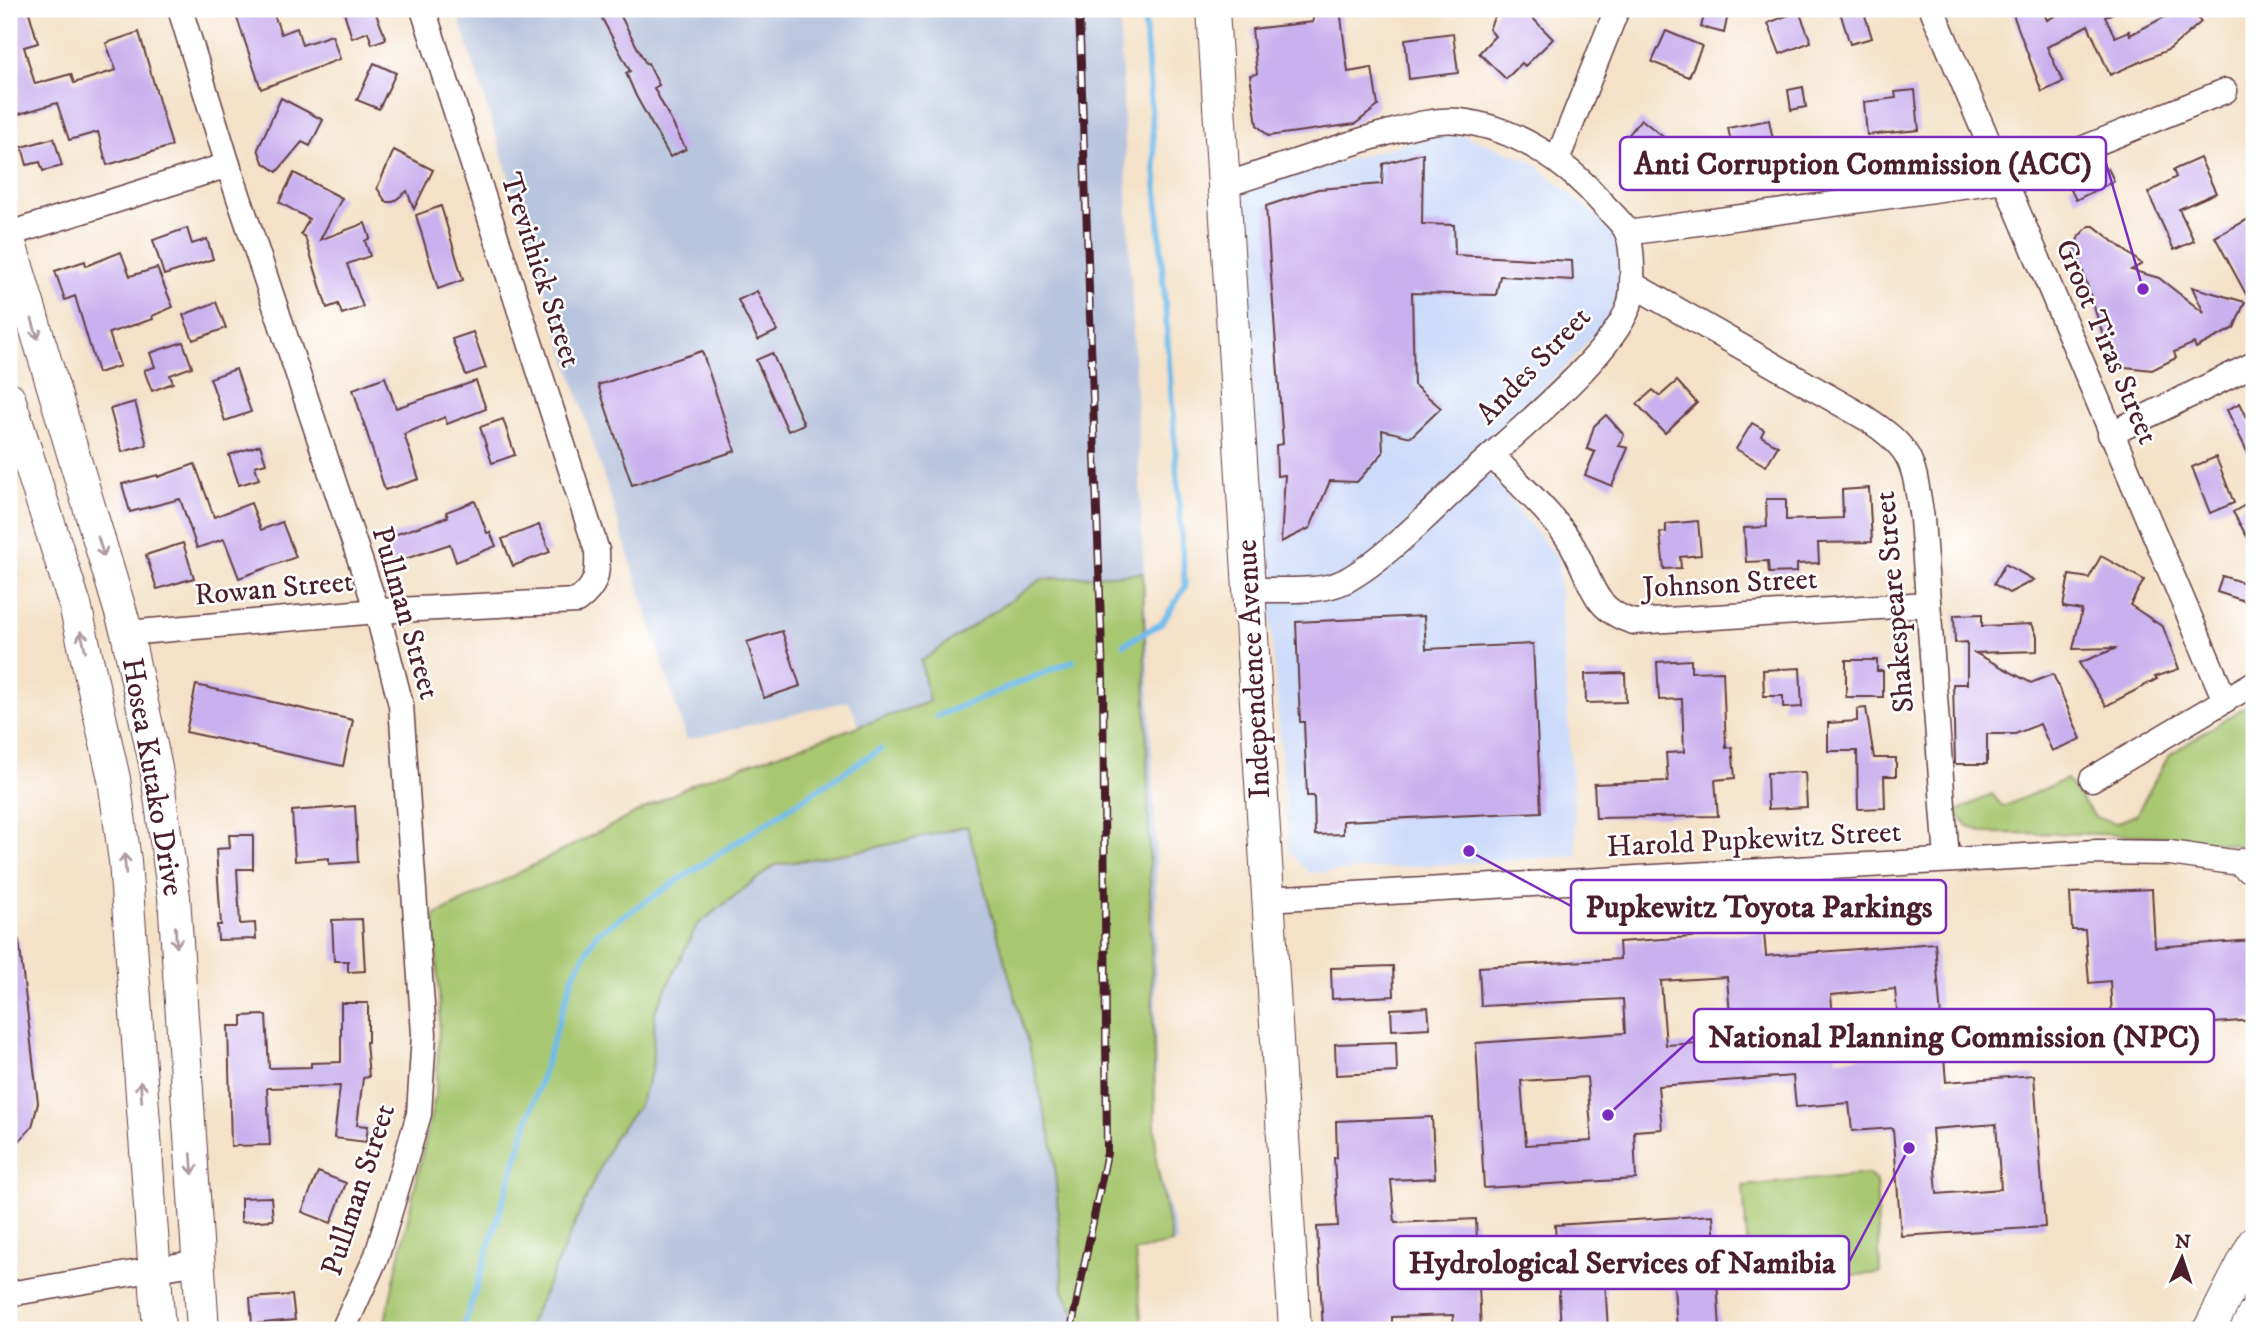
<svg xmlns="http://www.w3.org/2000/svg" width="2263" height="1339" font-family="'IM FELL DW Pica',serif">
	<rect width="100%" height="100%" fill="#fff"/>
	<filter id="ink" filterUnits="userSpaceOnUse"><feTurbulence type="fractalNoise" baseFrequency=".0143" numOctaves="2"/><feDisplacementMap in="SourceGraphic" scale="14" xChannelSelector="R" yChannelSelector="G"/><feConvolveMatrix kernelMatrix="1 2 1 2 8 2 1 2 1" color-interpolation-filters="sRGB"/></filter>
	<filter id="wash" filterUnits="userSpaceOnUse"><feTurbulence type="fractalNoise" baseFrequency=".00686" numOctaves="4" result="noise"/><feDisplacementMap in="SourceGraphic" scale="28" xChannelSelector="R" yChannelSelector="G"/><feGaussianBlur stdDeviation="1.57" result="paint"/><feColorMatrix in="noise" values="0 0 0 0 0 0 0 0 0 0 0 0 0 0 0 0 0 1.4 0 .05"/><feComposite in="paint" operator="in"/></filter>
	<g filter="url(#wash)">
		<rect width="100%" height="100%" fill="#f4e1c7"/>
		<path fill="#ccdbf9" d="M1462,135L1531,161L1617,233L1620,288L1607,318L1569,364L1472,453L1558,559L1577,856L1309,873L1289,851L1237,191L1428,137Z"/>
		<path fill="#b8c5de" d="M456,9H1119L1156,844V1160L1178,1242L1135,1251L1142,1330H451L592,947L868,746L849,701L687,740Z"/>
		<g fill="#a7c871" stroke="#78744e" stroke-width="2">
			<path d="M1143,573L1156,1160L1172,1243L1135,1251L1142,1330H1083L1063,1291L1054,1151L1028,1043L967,826L865,850L775,865L697,925L655,1011L652,1070L638,1107L614,1137L527,1330H383L436,1093L440,1009L434,916L699,781L929,702L921,661L1042,579Z"/>
			<path d="M2254,701V849C2166,831 2075,834 1985,833L1967,825L1955,812L1992,794L2003,807L2066,779L2095,817L2116,823L2136,815L2169,755Z"/>
			<path d="M1868,1174L1876,1181L1880,1273L1750,1283L1743,1186Z"/>
		</g>
		<g fill="none" stroke-linecap="round" stroke-linejoin="round">
			<g stroke="#71bcea" stroke-width="6">
				<path d="M1124,644L1162,623L1185,587L1144,9"/>
				<path d="M937,716L1073,661"/>
				<path d="M463,1330L573,976L597,933L880,749"/>
			</g>
		</g>
		<g id="blocks">
			<g fill="#c9b0ee" fill-rule="evenodd">
				<path d="M9,9H28L38,43L24,47L35,84L71,74L74,83L116,70L106,43L139,32L172,146L107,165L98,132L69,140L57,103L9,117Z"/>
				<path d="M234,9H272L281,34L297,28L302,45L332,35L340,59L261,89Z"/>
				<path d="M343,9H374L386,39L372,44L368,32L352,38Z"/>
				<path d="M597,9H617L646,64L648,63L659,85L654,88L686,149L670,157L636,96L626,73L630,71Z"/>
				<path d="M1312,9H1340L1348,72L1372,68L1378,106L1355,124L1268,136L1257,125L1250,75L1257,74L1252,29L1313,22Z"/>
				<path d="M1498,9H1524L1553,39L1525,66L1522,63L1506,79L1479,53L1495,36L1489,29Z"/>
				<path d="M1706,9L1728,14L1724,33L1701,27Z"/>
				<path d="M1839,9H1863L1872,38L1850,44Z"/>
				<path d="M2011,9H2042L2047,20L2068,9H2120L2105,17L2115,37L2129,31L2130,35L2180,9H2190L2201,22L2170,49L2110,75L2088,25L2047,47L2063,82L2042,92Z"/>
				<path d="M1799,11L1811,42L1780,54L1768,23Z"/>
				<path d="M1666,31L1702,46L1689,77L1652,62Z"/>
				<path d="M1453,33L1458,73L1409,79L1405,39Z"/>
				<path d="M374,63L396,73L379,109L357,100Z"/>
				<path d="M1803,87L1806,107L1791,110L1788,90Z"/>
				<path d="M1915,90L1919,130L1867,135L1864,102L1896,98L1895,92Z"/>
				<path d="M281,98L323,120L310,146L302,142L277,172L263,162L258,149Z"/>
				<path d="M1641,119L1667,140L1651,161L1624,141Z"/>
				<path d="M1769,120L1773,140L1732,147L1728,128Z"/>
				<path d="M54,138L62,166L43,171L40,162L27,165L22,147Z"/>
				<path d="M394,150L433,170L414,209L407,191L393,202H386L377,188Z"/>
				<path d="M1423,153L1422,224L1454,225L1455,255L1572,261L1573,280L1500,276L1496,295L1412,293L1414,385L1441,408L1411,437L1382,430L1383,453L1357,482L1330,481L1310,528L1281,542L1285,475L1277,476L1276,445L1283,444L1266,206L1318,189L1382,184L1383,164Z"/>
				<path d="M2200,158L2216,193L2179,209L2194,241L2174,250L2148,193L2176,177L2173,170Z"/>
				<path d="M2108,168L2114,181L2076,200L2069,186Z"/>
				<path d="M294,173L342,198L320,240L365,223L370,238L365,241L370,256L347,264L363,307L342,314L338,304L327,308L305,237L301,234L309,219L279,202Z"/>
				<path d="M441,206L463,280L438,289L416,215Z"/>
				<path d="M2254,216V309L2215,237Z"/>
				<path d="M2089,226H2094L2142,264L2131,270L2159,278L2204,313L2192,287L2245,302L2234,328L2196,348L2194,343L2174,352L2176,358L2152,370L2125,367L2116,359L2103,335L2075,247L2079,236Z"/>
				<path d="M187,228L192,244L207,239L213,259L164,275L153,240Z"/>
				<path d="M121,252L130,276L157,268L173,307L152,316L153,319L109,333L120,366L98,373L75,296L65,300L55,271L85,261L86,266Z"/>
				<path d="M757,291L777,331L758,340L738,300Z"/>
				<path d="M216,302L226,328L193,340L183,315Z"/>
				<path d="M473,332L486,368L466,375L452,339Z"/>
				<path d="M183,342L192,367L170,375L173,383L152,391L144,370L155,367L150,353Z"/>
				<path d="M702,351L735,451L632,485L598,385Z"/>
				<path d="M772,353L804,424L788,431L756,360Z"/>
				<path d="M236,369L251,412L225,421L210,378Z"/>
				<path d="M385,377L396,408L476,381L486,409L447,424L445,417L404,434L419,479L385,490L353,389Z"/>
				<path d="M1677,381L1697,403L1665,433L1637,404L1653,390L1660,396Z"/>
				<path d="M135,402L147,445L122,452L110,409Z"/>
				<path d="M2240,403L2254,432V466L2227,410Z"/>
				<path d="M1606,415L1624,435L1619,446L1628,448L1612,486L1585,475L1595,452L1587,449L1594,426Z"/>
				<path d="M503,419L515,455L492,463L480,427Z"/>
				<path d="M1752,423L1764,430L1761,436L1778,446L1766,466L1736,449Z"/>
				<path d="M260,445L266,463L255,466L259,479L239,485L229,455Z"/>
				<path d="M2216,457L2234,503L2210,513L2192,467Z"/>
				<path d="M195,464L214,517L251,503L261,530L282,522L296,557L239,578L224,539L197,548L180,499L130,512L122,484L158,475V477Z"/>
				<path d="M1869,488L1872,542L1818,543L1819,563L1797,564V572L1769,573L1768,561L1746,562L1744,528L1767,527L1766,499H1786V520L1843,518L1842,490Z"/>
				<path d="M2254,500V549L2233,512Z"/>
				<path d="M475,501L487,533L490,532L496,546L456,562L450,544L393,563L385,538L448,517L446,512Z"/>
				<path d="M1698,521L1701,555L1680,557L1681,568L1664,569L1660,533L1666,532V524Z"/>
				<path d="M539,525L550,552L513,566L502,539Z"/>
				<path d="M183,543L194,578L157,589L146,555Z"/>
				<path d="M2101,556L2144,580L2130,605L2163,627L2179,669L2155,677L2157,679L2106,706L2079,663L2117,648L2073,649L2082,610L2063,607L2069,575L2089,578Z"/>
				<path d="M2005,564L2034,580L2009,593L1994,584Z"/>
				<path d="M2222,576L2254,586V604L2217,592Z"/>
				<path d="M1982,614V626L2032,624L2037,636V651L1975,653L2031,683L2053,674L2081,739L2052,751L2040,724L2015,734H1987V764H1955L1953,684H1967V642L1955,643L1954,615Z"/>
				<path d="M1424,616L1426,649L1533,644L1541,812L1343,821V834L1315,835L1314,796H1307L1304,722H1300L1296,622Z"/>
				<path d="M782,631L800,686L764,698L747,642Z"/>
				<path d="M1691,660V672L1723,671L1726,748L1732,747L1735,778L1715,780L1718,816L1596,818L1594,784L1668,781L1666,753L1684,752L1682,699L1659,700L1657,662Z"/>
				<path d="M1846,660H1877V671H1883V697H1846Z"/>
				<path d="M1800,668L1802,707L1783,708V696H1764L1763,670Z"/>
				<path d="M1625,673L1626,702L1586,703L1585,674Z"/>
				<path d="M196,685L353,720L343,766L186,732Z"/>
				<path d="M1866,708L1874,758H1896V776H1884L1885,808L1858,809L1857,751H1828V723L1857,721V709Z"/>
				<path d="M1805,772L1807,807L1768,809L1767,773Z"/>
				<path d="M355,806L358,862L329,864V858L295,861L292,811Z"/>
				<path d="M229,835H253V869H237L240,924L255,923L256,939L218,940L217,925H221L216,849L230,848Z"/>
				<path d="M2152,889L2155,947L2254,940V1020L2122,1030L2120,1016H2112L2110,981L2089,983L2085,930H2072L2070,893Z"/>
				<path d="M362,919L365,971L348,972V961H334L332,920Z"/>
				<path d="M1764,932L1766,956L1935,943L1946,1082L2034,1075L2045,1227L1901,1236L1893,1128L1852,1131L1849,1103L1796,1107L1793,1076L1658,1086L1662,1129L1634,1131L1636,1179L1484,1188L1476,1043L1625,1033L1623,999L1481,1006L1479,967L1620,959L1619,942ZM1727,977L1732,1041L1666,1045L1661,981ZM1895,989L1901,1054L1837,1059L1831,995ZM1587,1077L1592,1141L1526,1145L1521,1081ZM1996,1124L2001,1189L1937,1194L1932,1129Z"/>
				<path d="M19,940L38,1103L32,1127L9,1152V941Z"/>
				<path d="M1393,966L1394,996L1332,999L1331,968Z"/>
				<path d="M341,1003H368V1042H366L369,1077L363,1078L357,1125L368,1126L366,1142L334,1138L340,1086L267,1088L270,1145L231,1146L228,1026H242V1016L266,1015L269,1068L311,1067V1063L341,1062Z"/>
				<path d="M1428,1007L1430,1028L1392,1030L1391,1009Z"/>
				<path d="M1396,1042L1397,1072L1336,1075L1335,1044Z"/>
				<path d="M1432,1117L1435,1178L1391,1180L1395,1223L1476,1219L1481,1330H1454L1453,1315L1392,1317V1330H1323L1317,1227L1338,1226L1334,1158H1337L1336,1121Z"/>
				<path d="M318,1172L346,1183L331,1223L302,1212Z"/>
				<path d="M271,1197L273,1220L241,1222V1198Z"/>
				<path d="M1713,1215L1720,1330H1677L1672,1257L1604,1262L1608,1330H1561L1555,1225Z"/>
				<path d="M292,1295L295,1320L252,1324L250,1298Z"/>
			</g>
		</g>
	</g>
	<g filter="url(#ink)">
		<use href="#blocks" fill-opacity="0" stroke="#643c42" stroke-width="2"/>
		<g fill="none" stroke-linecap="round" stroke-linejoin="round">
			<g stroke="#643c42" stroke-width="27">
				<g id="minor">
					<path d="M180,9L228,165L377,611L401,705L424,1034L419,1114L377,1255L343,1330"/>
					<path d="M1932,9L2224,698"/>
					<path d="M1557,160L1617,9"/>
					<path d="M1225,185C1275,169 1325,151 1376,136C1403,129 1431,118 1459,121C1515,127 1567,162 1603,204C1610,212 1622,222 1627,232C1633,246 1634,291 1629,306C1611,356 1515,433 1474,471C1439,504 1386,559 1345,581C1319,594 1279,589 1250,590"/>
					<path d="M1627,233L2005,180L2225,91"/>
					<path d="M9,234L228,165"/>
					<path d="M1632,284L1864,417C1915,450 1913,462 1922,519L1947,860"/>
					<path d="M2110,434L2254,364"/>
					<path d="M1492,455C1516,482 1550,511 1569,540C1592,575 1588,609 1634,622L1928,604"/>
					<path d="M127,633L377,611L577,601C597,586 598,575 597,551L423,9"/>
					<path d="M2092,779L2254,683"/>
					<path d="M1266,899L2097,852L2170,853L2246,864"/>
					<path d="M9,1294L199,1262"/>
				</g>
			</g>
			<g stroke="#643c42" stroke-width="34">
				<g id="major">
					<path d="M1213,9L1295,1330"/>
					<path d="M9,240L127,633L156,768L174,897L203,1330"/>
					<path d="M9,398L75,605L114,779L125,861L159,1330"/>
					<path d="M2246,864L2254,867"/>
					<path d="M2209,1330L2254,1242"/>
					<path d="M2246,1330L2254,1314"/>
				</g>
			</g>
			<use href="#minor" stroke="#fff" stroke-width="24"/>
			<use href="#major" stroke="#fff" stroke-width="32"/>
			<g stroke="#4a1f2b" stroke-width="8">
				<path id="rail" d="M1071,1330L1107,1153L1103,679L1079,9"/>
			</g>
			<use href="#rail" stroke="#fff" stroke-width="5" stroke-dasharray="16" stroke-linecap="butt"/>
		</g>
		<defs><path id="oneway-shaft" d="M-6 0H5M1.5-3L5.5 0L1.5 3" fill="none" stroke-width="1.6" stroke-linecap="round" stroke-linejoin="round" transform="scale(1.75)"/></defs>
		<g stroke="#ae9aa0">
			<use href="#oneway-shaft" transform="translate(35 329) rotate(73)"/>
			<use href="#oneway-shaft" transform="translate(101 547) rotate(73)"/>
			<use href="#oneway-shaft" transform="translate(83 641) rotate(-104)"/>
			<use href="#oneway-shaft" transform="translate(125 864) rotate(-95)"/>
			<use href="#oneway-shaft" transform="translate(176 937) rotate(86)"/>
			<use href="#oneway-shaft" transform="translate(141 1091) rotate(-94)"/>
			<use href="#oneway-shaft" transform="translate(192 1164) rotate(86)"/>
		</g>
	</g>
	<g text-anchor="middle" dominant-baseline="central" stroke-width="5" stroke-linejoin="round" paint-order="stroke">
		<g font-size="30" fill="#4a1f2b" stroke="#fff">
			<text transform="translate(540 270) rotate(72)">Trevithick Street</text>
			<text transform="translate(2106 342) rotate(67)">Groot Tiras Street</text>
			<text transform="translate(1534 366) rotate(-46)">Andes Street</text>
			<text transform="translate(1730 584) rotate(-3)">Johnson Street</text>
			<text transform="translate(274 589) rotate(-5)">Rowan Street</text>
			<text transform="translate(1895 602) rotate(-95)">Shakespeare Street</text>
			<text transform="translate(405 613) rotate(74)">Pullman Street</text>
			<text transform="translate(1254 669) rotate(-93)">Independence Avenue</text>
			<text transform="translate(152 777) rotate(80)">Hosea Kutako Drive</text>
			<text transform="translate(1754 840) rotate(-3)">Harold Pupkewitz Street</text>
			<text transform="translate(359 1190) rotate(-72)">Pullman Street</text>
		</g>
	</g>
	<path fill="none" stroke="#7b2cbf" stroke-width="2.5" d="M2143 289L2106 163M1469 851L1571 906M1608 1115L1694 1036M1909 1148L1849 1262"/>
	<g fill="#7b2cbf" stroke="#fff" stroke-width="2.5">
		<circle cx="2143" cy="289" r="7"/>
		<circle cx="1469" cy="851" r="7"/>
		<circle cx="1608" cy="1115" r="7"/>
		<circle cx="1909" cy="1148" r="7"/>
	</g>
	<g fill="#fff" stroke="#7b2cbf" stroke-width="2.5">
		<rect x="1620" y="137" width="486" height="53" rx="7"/>
		<rect x="1571" y="880" width="375" height="53" rx="7"/>
		<rect x="1694" y="1009" width="520" height="53" rx="7"/>
		<rect x="1394" y="1236" width="455" height="53" rx="7"/>
	</g>
	<g font-size="32" text-anchor="middle" font-weight="bold" fill="#4a1f2b">
		<text x="1863" y="174">Anti Corruption Commission (ACC)</text>
		<text x="1759" y="917">Pupkewitz Toyota Parkings</text>
		<text x="1954" y="1047">National Planning Commission (NPC)</text>
		<text x="1622" y="1273">Hydrological Services of Namibia</text>
	</g>
	<rect width="2263" height="1339" fill="none" stroke="#fff" stroke-width="35"/>
	<g transform="translate(2182 1258) rotate(3)" stroke="#ffffff" stroke-width="5" paint-order="stroke">
	<path d="M0-5L12 26L0 18L-12 26Z" fill="#4a1f2b"/>
	<text y="-10" font-size="19" font-weight="bold" text-anchor="middle" fill="#4a1f2b">N</text>
	</g>
</svg>
